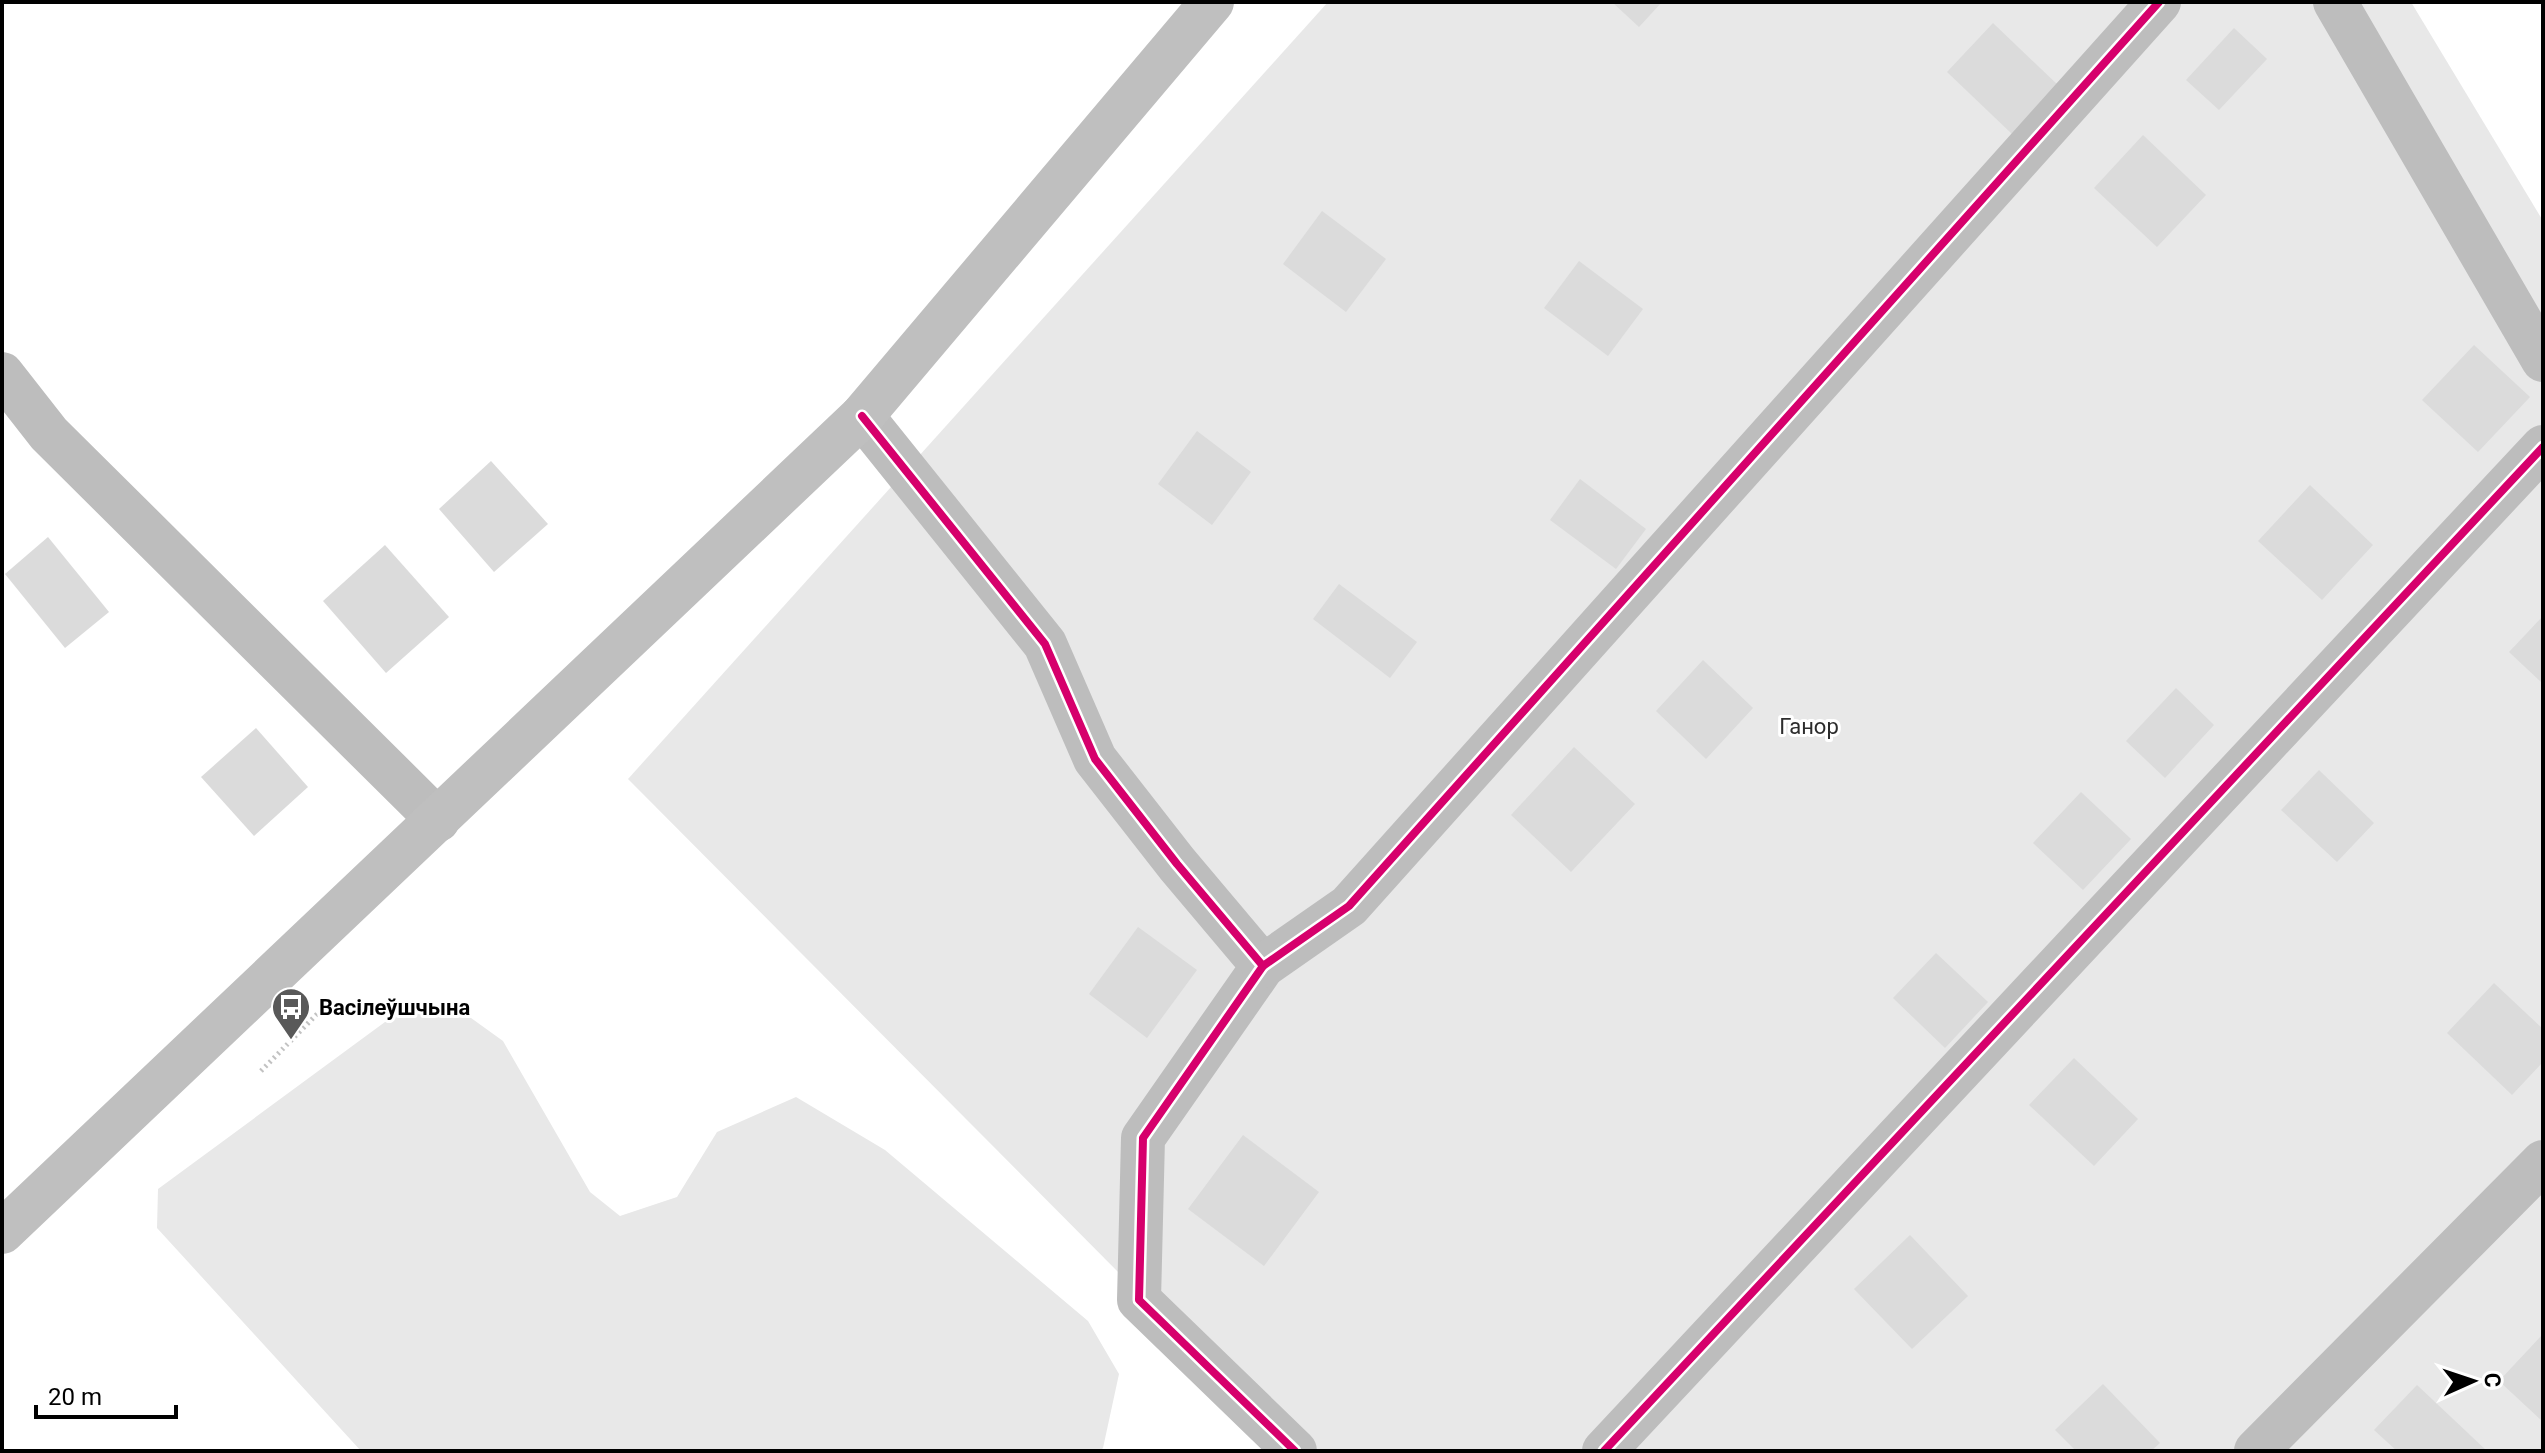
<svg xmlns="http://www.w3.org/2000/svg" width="2545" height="1453" font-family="Roboto,sans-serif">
	<rect width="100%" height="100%" fill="#fff"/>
	<g fill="#e8e8e8">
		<path d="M1328,2H2411L2543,221V1451H1296L628,779Z"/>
		<path d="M453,1005L503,1041L590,1192L620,1216L677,1197L717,1132L796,1097L885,1150L1088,1321L1119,1374L1103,1448L1100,1451H361L157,1228L158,1189L404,1008Z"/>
	</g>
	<g fill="#dbdbdb">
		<path d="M1612,2H1662L1639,27Z"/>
		<path d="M1993,23L2059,86L2013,135L1947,72Z"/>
		<path d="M2234,28L2267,59L2219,110L2186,80Z"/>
		<path d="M2143,135L2206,195L2157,247L2094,188Z"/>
		<path d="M1322,211L1386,259L1346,312L1283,264Z"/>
		<path d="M1579,261L1643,309L1608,356L1544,308Z"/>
		<path d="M2474,345L2530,397L2478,452L2422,400Z"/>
		<path d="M1197,431L1251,472L1212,525L1158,484Z"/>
		<path d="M491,461L548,524L494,572L439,509Z"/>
		<path d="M1580,479L1646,529L1616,569L1550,520Z"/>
		<path d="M2310,485L2373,545L2322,600L2258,541Z"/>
		<path d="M48,537L109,612L65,648L5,574Z"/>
		<path d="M385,545L449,617L386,673L323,601Z"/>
		<path d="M1339,584L1417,642L1390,678L1313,619Z"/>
		<path d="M2543,616V684L2509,652Z"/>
		<path d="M1703,660L1753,708L1706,759L1656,711Z"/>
		<path d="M2176,688L2214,725L2165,778L2126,741Z"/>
		<path d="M256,728L308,787L254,836L201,777Z"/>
		<path d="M1574,747L1635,804L1571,872L1511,815Z"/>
		<path d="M2319,770L2374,823L2337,862L2281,810Z"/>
		<path d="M2081,792L2131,839L2083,890L2033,843Z"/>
		<path d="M1138,927L1197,970L1147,1038L1089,994Z"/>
		<path d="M1936,953L1988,1002L1945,1048L1893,998Z"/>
		<path d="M2494,983L2543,1029V1062L2512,1095L2447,1033Z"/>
		<path d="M2074,1058L2138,1119L2094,1166L2029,1105Z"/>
		<path d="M1243,1135L1319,1192L1264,1266L1188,1209Z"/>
		<path d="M1910,1235L1968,1296L1912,1349L1854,1289Z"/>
		<path d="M2543,1334V1422L2499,1381Z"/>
		<path d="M2103,1384L2160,1443L2151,1451H2076L2055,1430Z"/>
		<path d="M2417,1385L2487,1451H2397L2374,1430Z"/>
	</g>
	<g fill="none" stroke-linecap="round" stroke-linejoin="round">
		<path stroke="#c2c2c2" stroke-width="5" stroke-dasharray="2 4" stroke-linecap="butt" d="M261,1071L323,1008"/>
		<g stroke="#bdbdbd" stroke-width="44">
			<path d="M2335,2L2543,360"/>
			<path d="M2,374L49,434L438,820"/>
			<path d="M862,416L1045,644L1095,759L1177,864L1263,966L1143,1138L1139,1300L1295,1451"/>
			<path d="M1263,966L1349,906L2159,2"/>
			<path d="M1604,1451L2543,447"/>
			<path d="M2256,1451L2543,1162"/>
		</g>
		<path stroke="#bfbfbf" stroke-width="44" d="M2,1232L862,416L1212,2"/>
		<g stroke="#fff" stroke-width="13">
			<g id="cycleway">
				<path d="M862,416L1045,644L1095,759L1177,864L1263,966L1143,1138L1139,1300L1295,1451"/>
				<path d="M1263,966L1349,906L2159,2"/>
				<path d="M1604,1451L2543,447"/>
			</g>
		</g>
		<use href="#cycleway" stroke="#d6006c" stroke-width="8"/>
	</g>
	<defs>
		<g id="bus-pin" transform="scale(2)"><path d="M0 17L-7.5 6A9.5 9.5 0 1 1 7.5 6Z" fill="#595959" stroke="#fff"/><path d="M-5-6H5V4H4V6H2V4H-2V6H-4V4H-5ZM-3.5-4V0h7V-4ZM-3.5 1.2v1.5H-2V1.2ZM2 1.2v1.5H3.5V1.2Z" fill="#fff"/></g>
	</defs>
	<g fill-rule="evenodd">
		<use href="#bus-pin" x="291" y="1007"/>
	</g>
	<g text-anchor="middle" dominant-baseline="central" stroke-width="6" stroke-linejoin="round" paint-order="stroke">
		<g font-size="22" fill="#2c2c2c" stroke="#fff">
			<text x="1809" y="726">Ганор</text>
		</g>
		<g font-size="22" font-weight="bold" fill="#000" stroke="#fff" text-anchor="start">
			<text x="319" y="1007">Васілеўшчына</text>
		</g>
	</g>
	<rect width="2545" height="1453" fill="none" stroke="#000000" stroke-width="8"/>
	<g transform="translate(2473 1381) rotate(87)" stroke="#ffffff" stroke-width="6" paint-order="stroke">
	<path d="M0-6L14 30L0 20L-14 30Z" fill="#000000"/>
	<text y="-12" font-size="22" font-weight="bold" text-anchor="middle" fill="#000000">С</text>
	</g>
	<path d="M36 1405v12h140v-12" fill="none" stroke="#000000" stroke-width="4"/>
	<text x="48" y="1405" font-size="24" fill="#000000" stroke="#ffffff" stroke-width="6" paint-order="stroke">20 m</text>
</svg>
